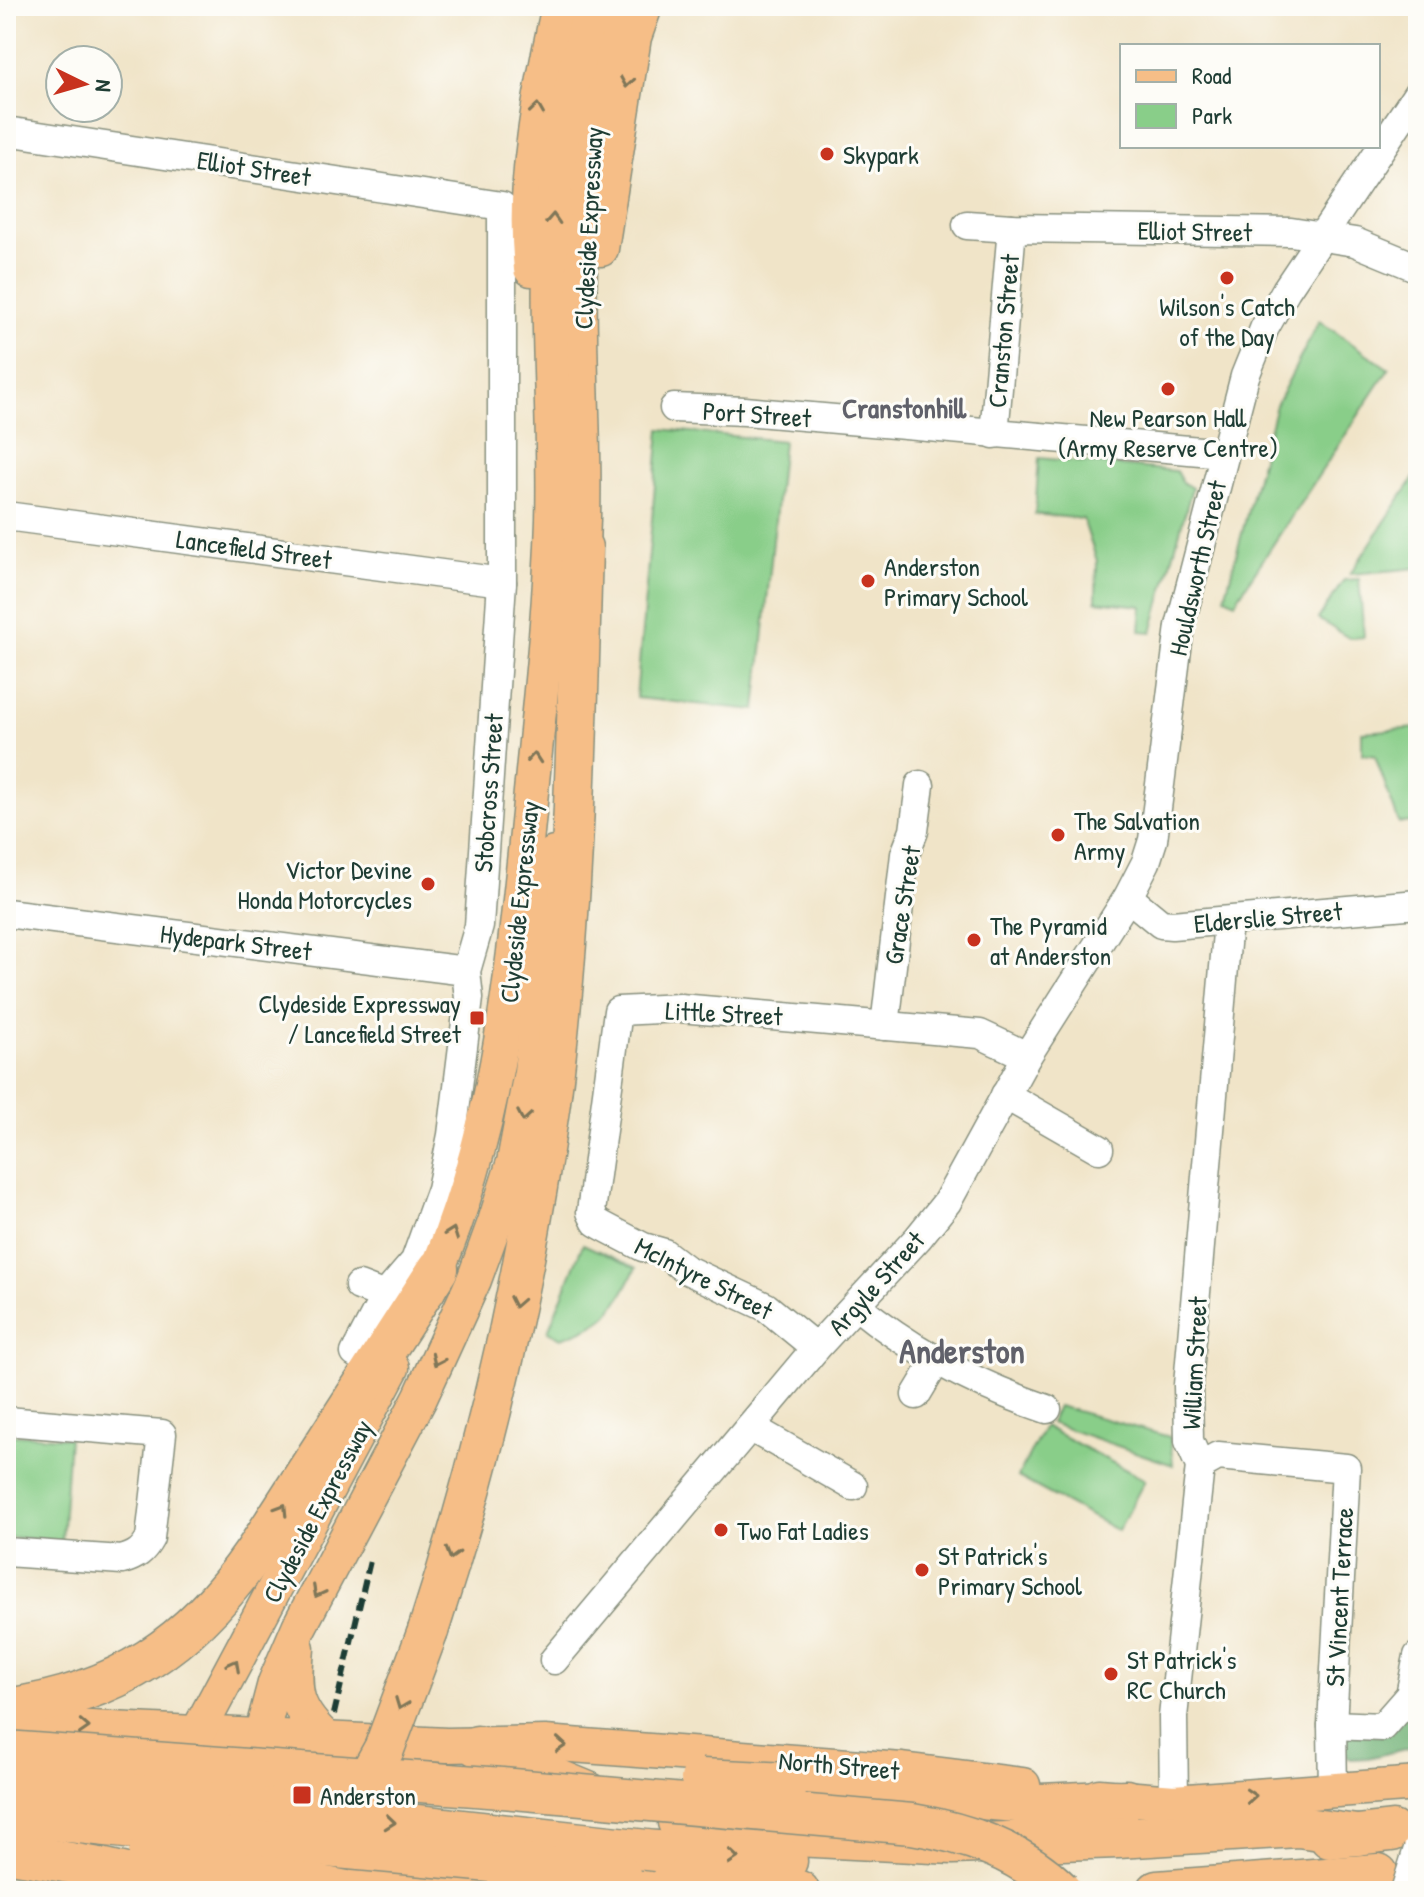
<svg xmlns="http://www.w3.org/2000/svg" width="1424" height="1897" font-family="'Patrick Hand',sans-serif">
	<rect width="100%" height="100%" fill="#fdfcf7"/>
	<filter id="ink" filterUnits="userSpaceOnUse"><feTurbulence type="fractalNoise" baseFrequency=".0125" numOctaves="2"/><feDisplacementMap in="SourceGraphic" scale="16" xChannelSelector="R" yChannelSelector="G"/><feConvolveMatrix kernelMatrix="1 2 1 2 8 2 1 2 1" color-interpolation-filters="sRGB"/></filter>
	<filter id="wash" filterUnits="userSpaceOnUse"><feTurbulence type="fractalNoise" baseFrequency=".006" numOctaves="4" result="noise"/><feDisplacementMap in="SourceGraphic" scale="32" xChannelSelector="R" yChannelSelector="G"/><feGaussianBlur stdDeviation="1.8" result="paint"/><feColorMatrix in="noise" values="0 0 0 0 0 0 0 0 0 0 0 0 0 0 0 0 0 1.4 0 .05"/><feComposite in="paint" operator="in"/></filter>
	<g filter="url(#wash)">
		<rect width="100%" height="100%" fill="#f0e4c8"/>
		<g fill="#89ce89" stroke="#54865e" stroke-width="2">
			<path d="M1319,321L1389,369L1235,602L1225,597L1276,405Z"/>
			<path d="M660,429L783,441L756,710L636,698Z"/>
			<path d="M1039,458L1176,471L1182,482L1192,488L1152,632L1140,631L1142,606L1096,601L1097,561L1083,519L1035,514Z"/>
			<path d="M1418,472V568L1350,574Z"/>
			<path d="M1359,579L1364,637L1349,638L1318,619L1344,580Z"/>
			<path d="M1418,728V822L1399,823L1375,756L1362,754V732Z"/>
			<path d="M583,1244L636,1268C613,1312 610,1322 561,1338L548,1331Z"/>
			<path d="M1058,1406L1170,1437L1173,1465L1050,1423Z"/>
			<path d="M1044,1426L1145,1480L1118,1531L1018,1477Z"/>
			<path d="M6,1434L69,1438L62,1541L6,1537Z"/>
		</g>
		<path fill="#6eb175" stroke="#467754" stroke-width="2" d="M1418,1688V1746L1368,1758L1350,1759L1343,1752L1347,1731Z"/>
	</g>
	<g filter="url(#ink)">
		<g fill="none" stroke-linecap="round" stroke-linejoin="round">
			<g stroke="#88907e" stroke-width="31">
				<g id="minor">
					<path d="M6,131L502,206V582L479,926L466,971L469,998L452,1135L441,1189L415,1261L385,1296L355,1353"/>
					<path d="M967,225L1012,228L1291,232L1355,242L1418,268"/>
					<path d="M674,408L745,411L1223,453"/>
					<path d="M994,434L1012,228"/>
					<path d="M6,516L502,582"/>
					<path d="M1128,897L1161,924L1172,925L1418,904"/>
					<path d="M6,913L466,971"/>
					<path d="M885,1026L905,854L914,831L920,785"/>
					<path d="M1005,1095L1099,1149"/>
					<path d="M359,1286L385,1296"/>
					<path d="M857,1306C912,1351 979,1386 1047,1409"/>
					<path d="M816,1348L766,1307L685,1269L664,1253L643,1247L603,1226L596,1222L591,1212L618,1011L680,1008L980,1034L1027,1056"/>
					<path d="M916,1395L937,1360"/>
					<path d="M6,1421L162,1434L150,1538C143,1551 136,1556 122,1560L6,1552"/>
					<path d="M750,1427L853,1486"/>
					<path d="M1200,1466L1218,1456L1346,1468L1332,1725L1333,1790"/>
					<path d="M554,1660L816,1348L918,1238L947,1202L1027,1056L1128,897L1146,862L1153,840L1180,626L1245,376L1264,329L1286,290L1418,93"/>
					<path d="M1332,1725L1382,1727L1410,1695L1418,1656"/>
					<path d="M1174,1802L1173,1717L1200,1466L1189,1441L1188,1385L1228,921"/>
				</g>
			</g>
			<g stroke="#88907e" stroke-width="37">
				<g id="major">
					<path d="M601,249L634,37L645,6"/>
					<path d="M531,269C522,180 540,93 559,6"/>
					<path d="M580,574C589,471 577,367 580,264C582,177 597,90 618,6"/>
					<path d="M428,1291C498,1136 512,980 529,813C538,716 550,618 553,520C556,415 544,310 553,205C559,138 575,71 591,6"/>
					<path d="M297,1648C293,1693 294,1710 329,1741"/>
					<path d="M6,1724L447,1745L545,1743L902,1770L1023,1785"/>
					<path d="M179,1788L197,1734L392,1368"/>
					<path d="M246,1793L275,1683L299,1627L420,1398L474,1280L495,1222L514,1162L531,1072L554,854"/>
					<path d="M1099,1796L1174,1802L1418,1784"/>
				</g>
			</g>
			<g stroke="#88907e" stroke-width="43">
				<g id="highway">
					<path d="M428,1631C484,1459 525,1282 550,1102C574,919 577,733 582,548"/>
					<path d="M6,1709C118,1693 191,1645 255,1552L438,1269"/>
					<path d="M477,1746L588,1792"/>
					<path d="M788,1783L1041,1804L1126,1800"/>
					<path d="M678,1822L795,1836L953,1844L1118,1838L1298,1827L1357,1835"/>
					<path d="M1330,1838L1392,1831"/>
					<path d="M656,1851L787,1861"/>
					<path d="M636,1876L799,1891"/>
					<path d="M306,1878L535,1891"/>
					<path d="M1157,1891L1378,1874"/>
				</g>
			</g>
			<use href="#minor" stroke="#fff" stroke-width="28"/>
			<use href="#major" stroke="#f6be87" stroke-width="34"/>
			<use href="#highway" stroke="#f6be87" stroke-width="40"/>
			<path stroke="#1f3d34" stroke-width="6" stroke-dasharray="12 6" stroke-linecap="butt" d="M334,1714L370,1561"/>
			<g stroke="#88907e" stroke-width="31" stroke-linecap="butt">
				<path id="minor-bridge" d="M1405,1891L1418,1849"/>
			</g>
			<g stroke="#88907e" stroke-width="43" stroke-linecap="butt">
				<g id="highway-bridge">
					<path d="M6,1751L502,1788L912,1824C967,1833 1020,1851 1061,1891"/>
					<path d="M701,1779L788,1783"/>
					<path d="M6,1780L656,1851"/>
					<path d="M358,1796L384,1749L428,1631"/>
					<path d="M6,1815L171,1833L620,1874"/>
					<path d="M6,1852L105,1869L183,1887"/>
					<path d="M149,1854L346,1891"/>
				</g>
			</g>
			<use href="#minor-bridge" stroke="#fff" stroke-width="28"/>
			<use href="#highway-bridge" stroke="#f6be87" stroke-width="40"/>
		</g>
		<defs><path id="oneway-chevron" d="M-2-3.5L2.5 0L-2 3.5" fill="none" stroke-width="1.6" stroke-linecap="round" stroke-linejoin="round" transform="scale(2)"/></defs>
		<g stroke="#807759">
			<use href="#oneway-chevron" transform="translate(627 82) rotate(99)"/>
			<use href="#oneway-chevron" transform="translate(537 109) rotate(-82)"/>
			<use href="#oneway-chevron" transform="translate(553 219) rotate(-87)"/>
			<use href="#oneway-chevron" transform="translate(534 758) rotate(-85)"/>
			<use href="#oneway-chevron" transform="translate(524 1116) rotate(100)"/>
			<use href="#oneway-chevron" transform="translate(452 1233) rotate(-70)"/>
			<use href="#oneway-chevron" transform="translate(516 1302) rotate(101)"/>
			<use href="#oneway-chevron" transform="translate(437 1360) rotate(115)"/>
			<use href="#oneway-chevron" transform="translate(282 1509) rotate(-58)"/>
			<use href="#oneway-chevron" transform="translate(452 1554) rotate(106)"/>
			<use href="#oneway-chevron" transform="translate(318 1592) rotate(118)"/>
			<use href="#oneway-chevron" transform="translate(234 1665) rotate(-62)"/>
			<use href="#oneway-chevron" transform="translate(401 1704) rotate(111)"/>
			<use href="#oneway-chevron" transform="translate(84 1727) rotate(3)"/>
			<use href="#oneway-chevron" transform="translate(561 1745) rotate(4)"/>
			<use href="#oneway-chevron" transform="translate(1251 1796) rotate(-4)"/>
			<use href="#oneway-chevron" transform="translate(390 1822) rotate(6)"/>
			<use href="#oneway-chevron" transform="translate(733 1857) rotate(4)"/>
		</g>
	</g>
	<g fill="#c8321e" stroke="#fdfcf7" stroke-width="3">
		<circle cx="827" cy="154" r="8"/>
		<circle cx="1227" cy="278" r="8"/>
		<circle cx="1168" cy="389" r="8"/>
		<circle cx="868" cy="581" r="8"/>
		<circle cx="1058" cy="835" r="8"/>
		<circle cx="428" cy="884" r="8"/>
		<circle cx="974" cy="940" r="8"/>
		<rect x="469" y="1010" width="16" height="16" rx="4"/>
		<circle cx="721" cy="1530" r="8"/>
		<circle cx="922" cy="1570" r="8"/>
		<circle cx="1111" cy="1674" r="8"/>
		<rect x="292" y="1785" width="20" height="20" rx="4"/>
	</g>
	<g text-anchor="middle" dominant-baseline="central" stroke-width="6" stroke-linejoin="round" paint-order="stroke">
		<g font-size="26" fill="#1f3d34" stroke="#fdfcf7" text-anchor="start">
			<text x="843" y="154">Skypark</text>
			<text x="1227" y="306" text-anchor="middle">Wilson's Catch<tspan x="1227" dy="30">of the Day</tspan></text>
			<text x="1168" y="417" text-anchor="middle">New Pearson Hall<tspan x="1168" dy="30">(Army Reserve Centre)</tspan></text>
			<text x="884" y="566">Anderston<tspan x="884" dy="30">Primary School</tspan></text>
			<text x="1074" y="820">The Salvation<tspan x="1074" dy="30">Army</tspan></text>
			<text x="412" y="869" text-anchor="end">Victor Devine<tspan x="412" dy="30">Honda Motorcycles</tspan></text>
			<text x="990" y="925">The Pyramid<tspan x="990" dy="30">at Anderston</tspan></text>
			<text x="461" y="1003" text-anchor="end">Clydeside Expressway<tspan x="461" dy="30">/ Lancefield Street</tspan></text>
			<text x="737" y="1530">Two Fat Ladies</text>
			<text x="938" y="1555">St Patrick's<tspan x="938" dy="30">Primary School</tspan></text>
			<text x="1127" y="1659">St Patrick's<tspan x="1127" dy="30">RC Church</tspan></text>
			<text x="320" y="1795">Anderston</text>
		</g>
		<g font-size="26" fill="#1f3d34" stroke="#fdfcf7">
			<text transform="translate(254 168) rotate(9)">Elliot Street</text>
			<text transform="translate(588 228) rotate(-87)">Clydeside Expressway</text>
			<text transform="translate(1195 231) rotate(1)">Elliot Street</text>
			<text transform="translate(1003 331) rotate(-85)">Cranston Street</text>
			<text transform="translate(757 414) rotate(4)">Port Street</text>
			<text transform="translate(254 549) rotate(8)">Lancefield Street</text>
			<text transform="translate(1197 568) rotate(-77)">Houldsworth Street</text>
			<text transform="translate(488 793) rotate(-86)">Stobcross Street</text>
			<text transform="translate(519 902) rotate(-84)">Clydeside Expressway</text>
			<text transform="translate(902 905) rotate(-81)">Grace Street</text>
			<text transform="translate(1268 917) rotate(-5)">Elderslie Street</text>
			<text transform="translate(236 942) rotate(7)">Hydepark Street</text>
			<text transform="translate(724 1013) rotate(3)">Little Street</text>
			<text transform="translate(704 1278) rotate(27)">McIntyre Street</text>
			<text transform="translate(876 1283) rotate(-48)">Argyle Street</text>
			<text transform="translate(1194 1363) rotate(-87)">William Street</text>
			<text transform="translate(317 1511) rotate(-62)">Clydeside Expressway</text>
			<text transform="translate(1339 1597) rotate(-87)">St Vincent Terrace</text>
			<text transform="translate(839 1765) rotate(5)">North Street</text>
		</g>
		<g font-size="28" font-weight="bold" fill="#60616a" stroke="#fdfcf7">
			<text x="904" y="408">Cranstonhill</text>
		</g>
		<g font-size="34" font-weight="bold" fill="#60616a" stroke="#fdfcf7">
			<text x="962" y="1351">Anderston</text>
		</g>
	</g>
	<rect width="1424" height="1897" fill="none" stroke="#fdfcf7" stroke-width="32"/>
	<rect x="1120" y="44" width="260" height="104" fill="#fdfcf7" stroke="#a4b0a9" stroke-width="2"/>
	<rect x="1136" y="70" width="40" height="12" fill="#f6be87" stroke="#a4b0a9" stroke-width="2"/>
	<text x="1192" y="84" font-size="24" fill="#1f3d34">Road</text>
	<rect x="1136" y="104" width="40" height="24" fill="#89ce89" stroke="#a4b0a9" stroke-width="2"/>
	<text x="1192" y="124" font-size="24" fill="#1f3d34">Park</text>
	<g transform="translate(84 84) rotate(95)"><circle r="38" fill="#fdfcf7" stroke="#a4b0a9" stroke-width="2"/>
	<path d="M0-6L14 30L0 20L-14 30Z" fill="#c8321e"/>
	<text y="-12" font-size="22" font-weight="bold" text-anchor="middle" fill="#1f3d34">N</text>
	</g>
</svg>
